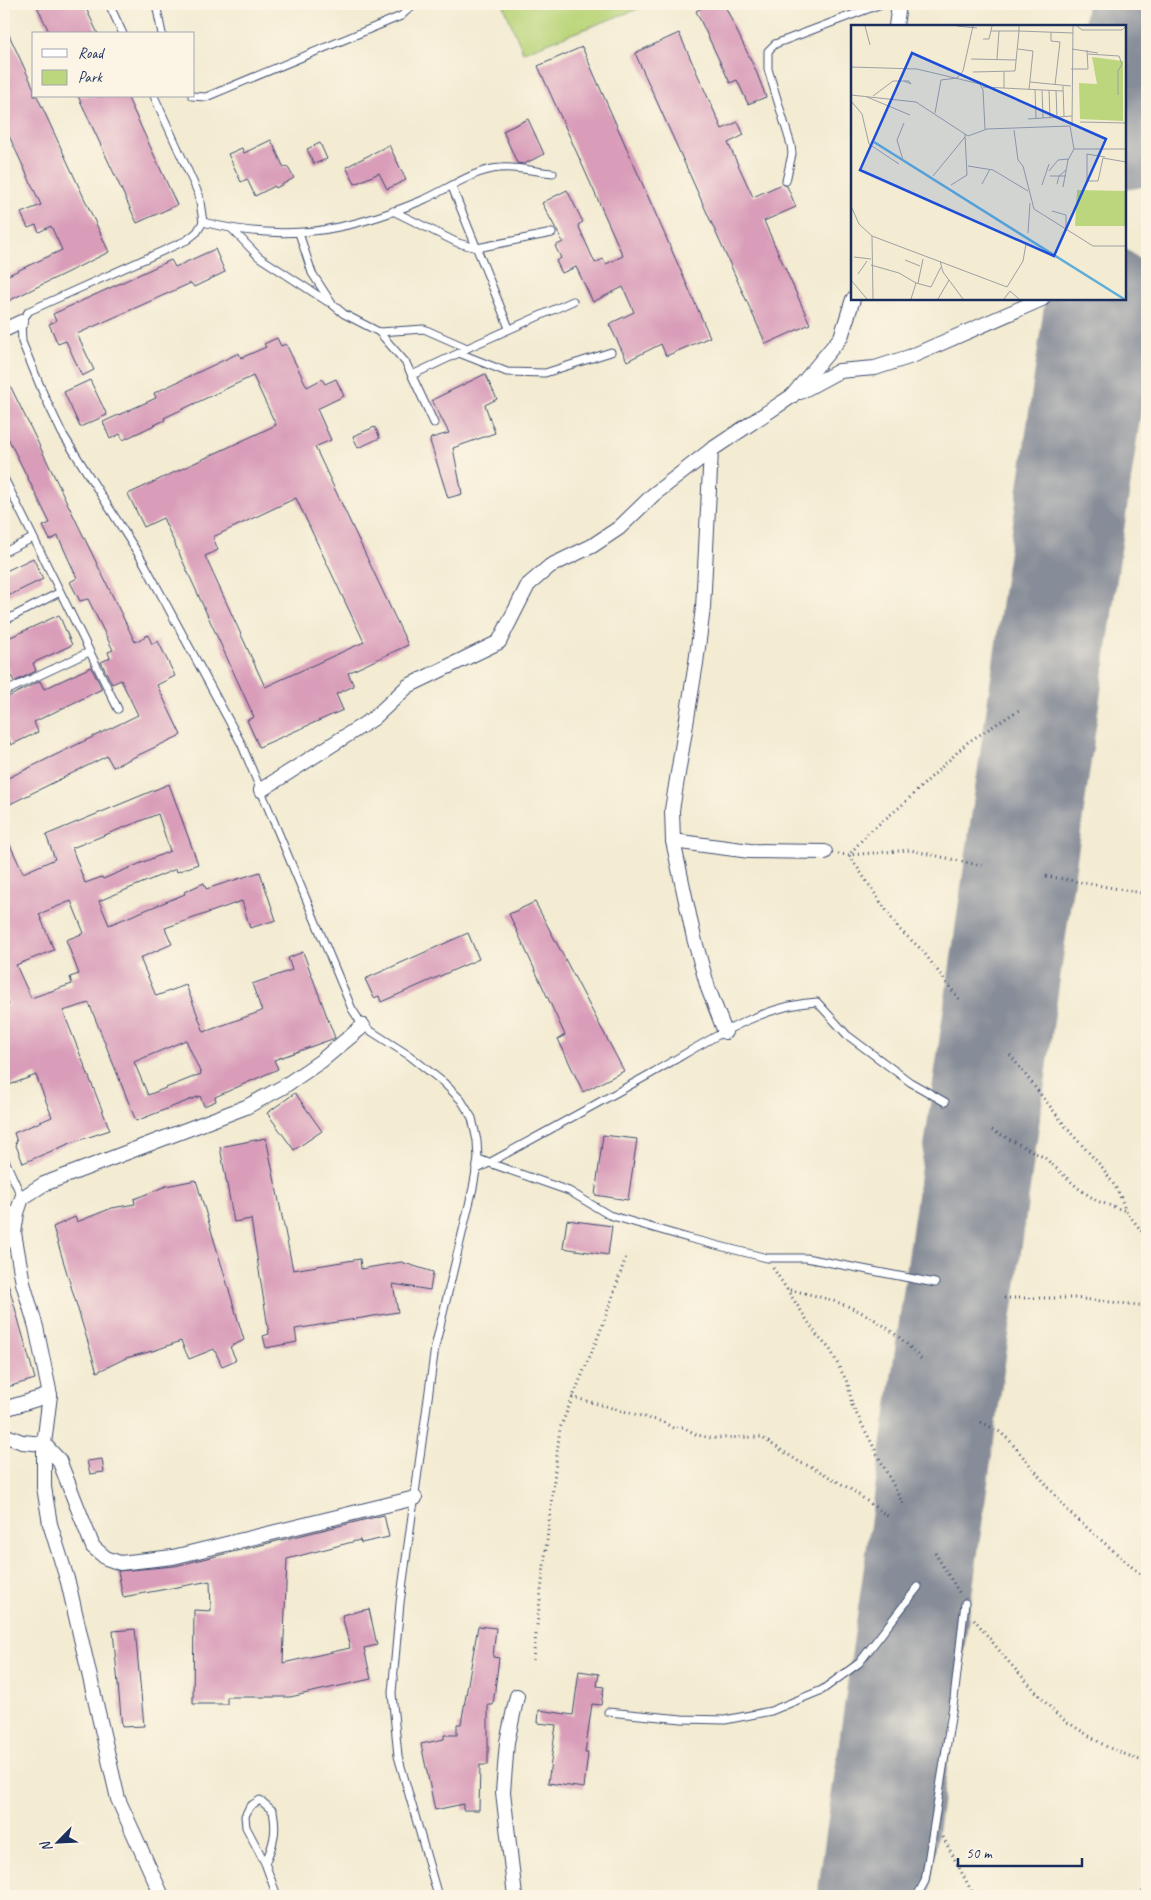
<svg xmlns="http://www.w3.org/2000/svg" width="1151" height="1900" font-family="Caveat,sans-serif">
	<rect width="100%" height="100%" fill="#fcf5e5"/>
	<filter id="ink" filterUnits="userSpaceOnUse"><feTurbulence type="fractalNoise" baseFrequency=".02" numOctaves="2"/><feDisplacementMap in="SourceGraphic" scale="10" xChannelSelector="R" yChannelSelector="G"/><feConvolveMatrix kernelMatrix="1 2 1 2 8 2 1 2 1" color-interpolation-filters="sRGB"/></filter>
	<filter id="wash" filterUnits="userSpaceOnUse"><feTurbulence type="fractalNoise" baseFrequency=".0096" numOctaves="4" result="noise"/><feDisplacementMap in="SourceGraphic" scale="20" xChannelSelector="R" yChannelSelector="G"/><feGaussianBlur stdDeviation="1.12" result="paint"/><feColorMatrix in="noise" values="0 0 0 0 0 0 0 0 0 0 0 0 0 0 0 0 0 1.4 0 .05"/><feComposite in="paint" operator="in"/></filter>
	<g filter="url(#wash)">
		<rect width="100%" height="100%" fill="#f3ebd2"/>
		<path fill="#bbd67c" stroke="#6b826d" d="M503,4H651L523,52Z"/>
		<g fill="none" stroke-linecap="round" stroke-linejoin="round">
			<g stroke="#878d98" stroke-width="111">
				<path d="M1125,134L1143,4"/>
				<path d="M874,1889L1101,299"/>
			</g>
		</g>
		<g id="blocks">
			<g fill="#d99db9" fill-rule="evenodd">
				<path d="M36,4H84L98,34H50Z"/>
				<path d="M710,4H724L756,71L766,97L748,104L737,80L730,83L696,11Z"/>
				<path d="M4,24L34,89V96H37L109,252L4,303V277L62,250L51,226L39,232L36,225L28,228L21,213L41,205L4,125Z"/>
				<path d="M679,33L722,129L738,122L744,135L728,143L753,197L782,184L787,186L796,207L764,221L810,324L766,344L635,53Z"/>
				<path d="M582,47L710,337L666,356L661,344L627,361L609,324L634,312L623,287L593,302L576,267L562,273L556,261L561,258L555,246L563,242L542,203L567,190L583,222L578,225L595,263L603,259L606,264L623,256L538,66Z"/>
				<path d="M78,96H127L177,205L137,223Z"/>
				<path d="M528,119L544,154L524,164L517,163L503,131Z"/>
				<path d="M271,140L284,168L287,166L294,178L276,188L275,186L255,196L247,179L241,182L228,154L242,148L244,153Z"/>
				<path d="M320,143L327,159L314,164L307,149Z"/>
				<path d="M389,145L406,180L387,189L379,173L355,184L346,167Z"/>
				<path d="M215,249L225,272L194,287L191,283L77,334L94,370L82,376L66,341L58,344L49,324L56,321L53,314L171,260L175,267Z"/>
				<path d="M277,338L281,346L286,344L307,387L322,379L325,384L336,379L344,396L317,409L331,440L315,447L408,645L348,673L354,686L336,694L343,710L259,747L247,720L254,717L163,518L144,527L128,494L276,425L253,376L164,418L165,420L123,440L120,434L110,439L103,422L156,398L154,393L239,353L241,358L266,347L264,344ZM296,498L364,642L265,687L205,556L218,550L213,537Z"/>
				<path d="M4,373L135,642L148,635L152,644L158,641L175,676L157,685L181,735L113,767L107,756L4,807V780L138,715L121,680L112,684L101,662L110,658L108,652L113,650L88,599L80,601L70,582L77,578L58,536L50,540L43,526L50,523L4,430Z"/>
				<path d="M485,374L497,399L485,405L495,433L453,448L462,494L448,498L430,441L431,438L449,433L432,400Z"/>
				<path d="M90,380L107,415L80,427L64,392Z"/>
				<path d="M375,427L380,438L358,448L353,436Z"/>
				<path d="M33,558L43,579L4,598V572Z"/>
				<path d="M59,615L72,645L33,663L36,671L14,682L7,667L4,668V640Z"/>
				<path d="M91,667L102,689L34,722L38,732L11,745L4,729V699L40,681L44,689Z"/>
				<path d="M169,784L198,864L177,872L176,869L99,901L109,925L185,894L184,892L204,883L206,889L260,872L276,920L250,928L242,901L165,928L172,944L140,958L156,996L186,985L204,1032L262,1011L252,984L292,970L288,958L303,952L335,1038L274,1060L278,1069L215,1097L216,1101L204,1106L200,1096L136,1121L89,1003L63,1011L110,1130L71,1143L23,1163L15,1143L17,1142L14,1133L52,1117L36,1075L4,1087V1007L9,1005L4,991V832L23,873L55,859L46,835ZM158,814L170,851L103,879L102,877L85,883L72,848ZM71,901L84,933L66,940L79,974L70,977L72,984L31,998L16,965L54,950L39,914ZM186,1040L201,1074L148,1095L134,1062Z"/>
				<path d="M535,902L624,1071L583,1092L558,1039L565,1035L509,914Z"/>
				<path d="M468,933L479,959L381,1002L379,996L374,998L365,979Z"/>
				<path d="M295,1093L322,1131L294,1150L267,1113Z"/>
				<path d="M603,1135L637,1139L628,1200L595,1195Z"/>
				<path d="M266,1138L293,1270L360,1259L361,1269L401,1262L433,1272L430,1290L393,1284L398,1312L295,1329L297,1342L266,1348L263,1336L269,1334L251,1219L234,1222L220,1147Z"/>
				<path d="M196,1180L244,1340L230,1347L236,1360L222,1366L214,1349L189,1359L181,1341L156,1350L126,1358L97,1372L53,1227L75,1217L77,1222L112,1208L135,1204L134,1199L166,1186Z"/>
				<path d="M567,1220L612,1226L608,1255L563,1248Z"/>
				<path d="M8,1283L35,1379L4,1388V1284Z"/>
				<path d="M102,1459L104,1472L90,1474L87,1461Z"/>
				<path d="M384,1515L389,1537L361,1543L360,1540L287,1559L283,1663L350,1648L342,1615L369,1609L377,1645L364,1648L371,1679L290,1697H227V1704H193L194,1610L211,1611L210,1581L123,1597L118,1571L175,1566Z"/>
				<path d="M478,1626L496,1628L493,1657L499,1658L493,1705H488V1765H480L479,1810H463V1804L435,1810L421,1744L444,1739V1735H457V1724H461Z"/>
				<path d="M135,1629L144,1726L122,1727L113,1631Z"/>
				<path d="M579,1671L599,1674L597,1686L604,1687L601,1705L592,1704L585,1753H588L584,1788L548,1783L556,1725L538,1723L539,1710L573,1715Z"/>
			</g>
		</g>
	</g>
	<g filter="url(#ink)">
		<use href="#blocks" fill-opacity="0" stroke="#3b4b6f" stroke-width="1"/>
		<g fill="none" stroke-linecap="round" stroke-linejoin="round">
			<g stroke="#3b4b6f" stroke-width="9">
				<g id="service">
					<path d="M109,4L123,34"/>
					<path d="M156,4L162,34"/>
					<path d="M154,96L199,195L203,222L197,232L187,240L29,311L21,322L22,342L43,393L62,433L144,563L241,743L352,1009L363,1026L410,1056L444,1083L461,1100L472,1118L477,1141L478,1159L473,1188L435,1347L400,1603L392,1693L398,1756L438,1896"/>
					<path d="M192,96L206,97L401,16L414,4"/>
					<path d="M786,181L792,154L791,145L768,69V51L775,44L881,4"/>
					<path d="M452,187L509,328"/>
					<path d="M393,211L458,243L477,248L552,233"/>
					<path d="M203,222C284,243 347,232 423,200C448,189 473,170 500,168C517,166 536,172 553,173"/>
					<path d="M232,229L259,257L328,302"/>
					<path d="M299,233L312,273L332,304L344,314L379,332L424,329L467,348"/>
					<path d="M379,332L406,363L434,423"/>
					<path d="M463,350L573,301"/>
					<path d="M412,375L459,353L507,372L545,373L611,352"/>
					<path d="M4,478L118,709"/>
					<path d="M4,552L33,538"/>
					<path d="M4,621L60,592"/>
					<path d="M4,692L89,652"/>
					<path d="M4,1158L22,1198"/>
					<path d="M478,1159L569,1191L609,1215L688,1238L767,1258H806L935,1283"/>
					<path d="M476,1170C535,1138 593,1106 652,1073C702,1045 758,1005 817,1002L847,1035L910,1082L945,1102"/>
					<path d="M608,1712L682,1719L725,1720L771,1711L822,1690L859,1663L918,1587"/>
					<path d="M265,1863C274,1844 277,1831 273,1811L260,1800L250,1806L245,1816L246,1827L265,1863L277,1896"/>
					<path d="M917,1896L925,1881L954,1699L965,1603"/>
				</g>
			</g>
			<g stroke="#3b4b6f" stroke-width="16">
				<g id="minor">
					<path d="M896,26L899,4"/>
					<path d="M4,330L21,322"/>
					<path d="M800,392L839,371L875,368L912,356L1042,299"/>
					<path d="M711,450L703,608L696,663L672,810L673,841L694,938L708,988L725,1032"/>
					<path d="M261,790L374,718L408,686L499,642L528,585L550,566L592,546L619,528L653,495L711,450L792,396L841,337L853,299"/>
					<path d="M673,841L750,851L825,852"/>
					<path d="M4,1409L50,1395"/>
					<path d="M4,1435L22,1442L44,1444L59,1460L93,1547L106,1558L120,1563L173,1557L415,1498"/>
					<path d="M162,1896L118,1799L68,1582L50,1524L44,1487V1444L50,1395L36,1327L23,1283L14,1233L17,1213L22,1198L44,1184L246,1107L283,1087L321,1061L363,1026"/>
					<path d="M515,1896L503,1792L507,1742L517,1696"/>
				</g>
			</g>
			<g stroke="#3b4b6f" stroke-width="3" stroke-dasharray="1 4" stroke-linecap="butt">
				<path d="M838,854L849,855L910,850L983,866"/>
				<path d="M1046,876L1147,894"/>
				<path d="M959,999L922,950L898,928L849,855L868,833L901,806L968,742L1019,710"/>
				<path d="M1010,1055L1070,1132L1102,1167L1118,1191L1126,1211L1147,1238"/>
				<path d="M992,1130L1045,1158L1078,1188L1097,1201L1126,1211"/>
				<path d="M773,1268L818,1337L830,1349L848,1384L852,1405L904,1506"/>
				<path d="M790,1290C846,1301 884,1317 923,1361"/>
				<path d="M1004,1298H1074L1147,1306"/>
				<path d="M572,1397L663,1422L673,1428L683,1427L697,1435L711,1438L761,1437L801,1463L812,1467L852,1490L890,1518"/>
				<path d="M981,1422L1000,1432L1010,1441L1069,1512L1147,1580"/>
				<path d="M935,1553L960,1594"/>
				<path d="M974,1619L1006,1659L1059,1717L1107,1747L1147,1763"/>
				<path d="M533,1660L560,1428L602,1327L627,1254"/>
				<path d="M943,1837L974,1896"/>
				<path d="M1139,1896L1147,1886"/>
			</g>
			<use href="#service" stroke="#fff" stroke-width="7"/>
			<use href="#minor" stroke="#fff" stroke-width="14"/>
		</g>
	</g>
	<g transform="translate(851 25)">
		<rect width="275" height="275" fill="#f3ebd2"/>
		<path d="M241,32L272,36V96L229,94L228,58L246,59ZM226,165L275,166V201H224Z" fill="#bbd67c"/>
		<path fill="none" stroke="#5eaed9" stroke-width="2.5" d="M23,117L273,274"/>
		<path fill="none" stroke="#9da0a4" stroke-width="1" d="M14,1L19,20M106,1L126,3M168,1V6L222,8M226,1L231,5H271L274,2M200,7V16L209,17L204,60M132,14H138L141,1M167,24L182,26L178,65M221,24L247,28M237,29L268,31L271,39L267,46V70M120,34L165,35M146,34L148,6M0,42L66,44L129,59L132,65L134,104M220,44H237L236,25M122,47L164,46L168,6H140M179,57L220,61M212,61L213,91M132,62L212,66M153,63V47M184,65L185,93M191,65L192,93M198,65L199,93M205,65L206,93M0,70L65,77L117,111L136,104L219,101L223,124H275M22,71L42,56H58L60,59L53,56M16,72L59,90M0,76L11,89L18,119L48,139M84,88L90,55L106,53L112,46L122,1M177,94L221,91M229,97L275,98M221,101L222,1M163,105L167,135L172,141L183,184L242,221H275M254,132L236,129V156H247L252,133L275,137M52,135L46,115L53,98M117,141L142,145L177,166M198,146L207,135L218,134M82,151L114,112M199,151H215M131,159L139,144M206,159L208,151L215,145M100,160L116,150L114,109M191,160L198,139M212,162L217,135L223,124M0,181L8,199L21,211L156,262L172,236L175,219M201,186L215,190V206M177,208L179,178M21,211L22,274M3,232L20,234M54,235L69,241M89,236L92,247L112,274M20,240L48,248L65,258L60,274M7,249L16,236M0,255L16,274M65,258L80,262L90,242M67,258L72,234M87,274L98,255M153,274L159,266L168,274"/>
		<path fill="#1d4ed8" fill-opacity="0.15" stroke="#1d4ed8" stroke-width="2.5" d="M61,28L255,114L203,231L9,145Z"/>
		<rect width="275" height="275" fill="none" stroke="#1b2f5e" stroke-width="2.5"/>
	</g>
	<rect width="1151" height="1900" fill="none" stroke="#fcf5e5" stroke-width="20"/>
	<rect x="32" y="32" width="162" height="65" fill="#fcf5e5" stroke="#a2a6af"/>
	<rect x="42" y="49" width="25" height="8" fill="#ffffff" stroke="#a2a6af"/>
	<text x="78" y="58" font-size="15" fill="#1b2f5e">Road</text>
	<rect x="42" y="70" width="25" height="15" fill="#bbd67c" stroke="#a2a6af"/>
	<text x="78" y="82" font-size="15" fill="#1b2f5e">Park</text>
	<g transform="translate(58 1842) rotate(246)" stroke="#fcf5e5" stroke-width="4" paint-order="stroke">
	<path d="M0-4L9 19L0 12L-9 19Z" fill="#1b2f5e"/>
	<text y="-8" font-size="14" font-weight="bold" text-anchor="middle" fill="#1b2f5e">N</text>
	</g>
	<path d="M958 1858v8h124v-8" fill="none" stroke="#1b2f5e" stroke-width="2.5"/>
	<text x="966" y="1858" font-size="15" fill="#1b2f5e" stroke="#fcf5e5" stroke-width="4" paint-order="stroke">50 m</text>
</svg>
